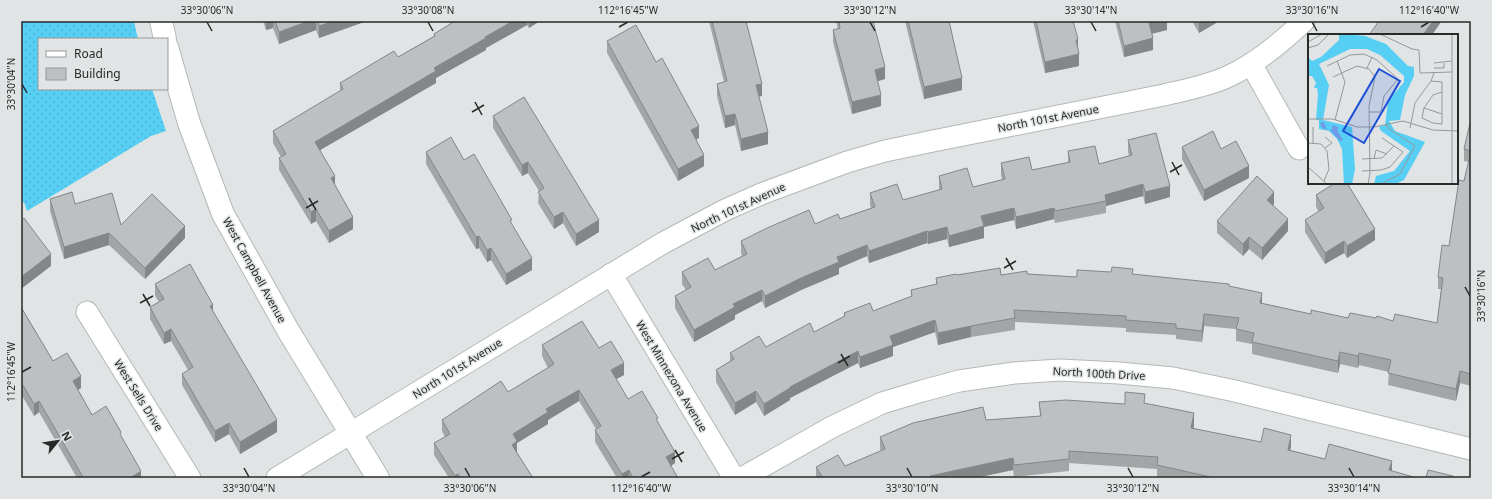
<svg xmlns="http://www.w3.org/2000/svg" width="1492" height="499" font-family="'Noto Sans',sans-serif">
	<defs>
		<pattern id="grass-dots" width="8" height="8" patternUnits="userSpaceOnUse"><rect width="8" height="8" fill="#57cef3"/><path d="M2 2h.1M6 6h.1" fill="none" stroke="#4cb1d0" stroke-width="1.8" stroke-linecap="round"/></pattern>
	</defs>
	<rect width="100%" height="100%" fill="#e0e4e5"/>
	<path fill="url(#grass-dots)" d="M21,21H134L138,39H39V89H152L166,131L151,136L27,211L24,202L21,204Z"/>
	<g fill="none" stroke-linecap="round" stroke-linejoin="round">
		<g stroke="#b4b8b9" stroke-width="23">
			<g id="minor">
				<path d="M1251,64L1299,149"/>
				<path d="M611,274L734,478"/>
				<path d="M87,312L190,478"/>
				<path d="M277,478L663,243L725,210L761,194L847,162L885,151L933,141L1164,95C1185,90 1207,86 1227,77C1256,64 1281,43 1304,21"/>
				<path d="M742,478L832,427L882,403L922,391L959,381L1014,373L1060,370L1119,373L1173,378L1235,391L1471,449"/>
			</g>
		</g>
		<g stroke="#b4b8b9" stroke-width="24">
			<g id="tertiary">
				<path d="M161,21L165,39"/>
				<path d="M167,47L189,123L223,214L289,332L378,478"/>
			</g>
		</g>
		<use href="#minor" stroke="#fff" stroke-width="21"/>
		<use href="#tertiary" stroke="#fff" stroke-width="22"/>
	</g>
	<g fill="#a3a5a7">
		<path d="M263,21H367L319,38L316,30L279,44L273,28L266,30Z"/>
		<path d="M453,21H540L529,28L527,25L486,48V50L436,78V83L320,150L353,229L329,243L316,221L311,224L279,170V158L281,157L273,143V131L340,92V83L398,57L434,36V34L453,23Z"/>
		<path d="M709,21H746L762,96H759L768,144L741,151L735,125L725,128L717,96V84L724,82Z"/>
		<path d="M836,21H873L885,79L877,81L881,106L852,114L833,42V30L838,29Z"/>
		<path d="M905,21H949L962,90L924,99Z"/>
		<path d="M1033,21H1073L1079,66L1045,73Z"/>
		<path d="M1115,21H1167V30L1152,34L1153,50L1124,57Z"/>
		<path d="M1192,21H1216V23L1199,33Z"/>
		<path d="M607,41L699,138L696,139L704,166L678,181L607,53Z"/>
		<path d="M493,116L599,232L576,246L563,223L554,229L538,203L539,191L528,173L522,176L493,128Z"/>
		<path d="M1471,119V386L1460,383L1456,401L1388,385L1389,372L1359,365L1358,368L1340,364L1338,373L1252,354V344L1236,341V329L1204,326L1202,342L1176,339V335L1126,332V328L1015,322V330L971,337L938,345L935,332L893,347V356L860,368L858,363L790,398V400L764,416L756,402L735,415L716,382V370L730,361V353L766,347L814,332L844,316V313L873,311L911,297V290L936,284V278L957,275L1027,274L1077,277L1133,274L1229,286L1262,303L1311,314L1348,318H1376L1393,321L1437,323L1441,289H1438V277L1449,246L1469,162L1464,161V149Z"/>
		<path d="M1128,140L1170,197L1145,204L1143,196L1106,206V213L1055,223L1054,219L1016,229L1014,220L984,227V238L949,247L947,239L928,244L927,243L869,263L867,256L839,268V274L801,290L765,308L762,301L735,315V319L694,342L675,308V296L686,290L682,284V272L715,270L742,256L741,253V241L815,224L840,219L871,208L870,205V193L903,200L939,190V176L973,187L1002,180L1001,175V163L1032,170L1068,163V151L1099,164L1129,156L1128,152Z"/>
		<path d="M1182,147L1221,149L1249,178L1204,201L1182,159Z"/>
		<path d="M426,152L512,225L532,270L506,285L491,260L487,262L479,248L476,249L426,164Z"/>
		<path d="M1316,195L1375,240L1347,258L1344,253L1325,264L1305,232V220L1319,212L1316,207Z"/>
		<path d="M50,199L75,204L121,225L185,238L145,279L109,245L64,259L50,211Z"/>
		<path d="M1274,204L1273,205L1288,231L1262,260L1249,249L1243,256L1217,233V221Z"/>
		<path d="M155,284L213,311L277,432L240,454L229,434L215,442L182,385V374L188,370L171,341L164,344L150,319V307L159,302L155,296Z"/>
		<path d="M21,307L53,361L81,388L78,390L92,415L121,437L141,478H77L39,412L34,416L21,394Z"/>
		<path d="M542,345L599,348L624,375L616,379L628,399L658,423L675,463L671,466L678,478H617L595,442V430L596,429L579,401L548,420V424L517,443V453L533,478H449L434,455V443L445,437L442,431V420L508,392L548,368L542,356Z"/>
		<path d="M1039,402L1125,404L1145,403L1194,425L1193,429L1261,442L1291,447L1290,450L1325,459L1392,471L1417,478H1161L1157,477V469L1069,463V471L1014,477L1013,470L975,478H816V467L845,466L881,451L880,449V437L986,420L1040,416Z"/>
	</g>
	<g fill="#848688">
		<path d="M266,21H273V28L266,30Z"/>
		<path d="M309,21H316V30L279,44V32Z"/>
		<path d="M334,21H367L319,38V26Z"/>
		<path d="M513,21H527V25L486,48V50L436,78V83L315,153V142L434,68L485,37Z"/>
		<path d="M529,21H540L529,28Z"/>
		<path d="M1156,21H1167V30L1149,34V23Z"/>
		<path d="M1199,21H1216V23L1199,33Z"/>
		<path d="M1433,21H1441V22L1432,35H1423Z"/>
		<path d="M1153,38V50L1124,57V46Z"/>
		<path d="M1078,39V51L1076,40Z"/>
		<path d="M1079,54V66L1045,73V62Z"/>
		<path d="M885,67V79L875,82V70Z"/>
		<path d="M962,78V90L924,99V87Z"/>
		<path d="M762,84V96L756,97V85Z"/>
		<path d="M881,95V106L852,114V102Z"/>
		<path d="M735,114V125L725,128V116Z"/>
		<path d="M699,126V138L691,142V130Z"/>
		<path d="M768,132V144L741,151V139Z"/>
		<path d="M704,155V166L678,181V169Z"/>
		<path d="M528,162V173L522,176V165Z"/>
		<path d="M1249,166V178L1204,201V190Z"/>
		<path d="M335,176V187L331,178Z"/>
		<path d="M1143,184V196L1106,206V201L1105,195Z"/>
		<path d="M1170,186V197L1145,204V192Z"/>
		<path d="M1274,192V204L1267,212V200Z"/>
		<path d="M1014,208V220L984,227V238L949,247V236L981,216Z"/>
		<path d="M1054,208V219L1016,229V217Z"/>
		<path d="M316,209V221L311,224V212Z"/>
		<path d="M563,212V223L554,229V217Z"/>
		<path d="M353,217V229L329,243V231Z"/>
		<path d="M1288,219V231L1262,260V248Z"/>
		<path d="M599,220V232L576,246V234Z"/>
		<path d="M185,226V238L145,279V268Z"/>
		<path d="M947,227V239L928,244V232Z"/>
		<path d="M1375,229V240L1347,258V246Z"/>
		<path d="M927,231V243L869,263V251Z"/>
		<path d="M109,233V245L64,259V247Z"/>
		<path d="M479,236V248L476,249V237Z"/>
		<path d="M1249,237V249L1243,256V244Z"/>
		<path d="M1344,241V253L1325,264V253Z"/>
		<path d="M867,245V256L839,268V274L801,290L765,308V296L837,257Z"/>
		<path d="M491,248V260L487,262V250Z"/>
		<path d="M51,254V266L21,289V277Z"/>
		<path d="M532,258V270L506,285V274Z"/>
		<path d="M762,290V301L735,315V319L694,342V330L733,304Z"/>
		<path d="M1262,293V305L1260,303Z"/>
		<path d="M213,305V316L210,306Z"/>
		<path d="M1204,314V326L1202,342V331Z"/>
		<path d="M935,320V332L893,347V356L860,368V357L890,336Z"/>
		<path d="M971,326V337L938,345V333Z"/>
		<path d="M171,329V341L164,344V333Z"/>
		<path d="M858,351V363L790,398V400L764,416V404L790,387Z"/>
		<path d="M1340,352V364L1338,373V361Z"/>
		<path d="M1359,353V365L1358,368V356Z"/>
		<path d="M624,363V375L611,382V370Z"/>
		<path d="M1460,371V383L1456,401V389Z"/>
		<path d="M81,376V388L73,393V381Z"/>
		<path d="M579,390V401L548,420V424L517,443V453L512,445L513,434L546,409Z"/>
		<path d="M756,391V402L735,415V403Z"/>
		<path d="M39,401V412L34,416V404Z"/>
		<path d="M1194,413V425L1191,440V428Z"/>
		<path d="M277,420V432L240,454V442Z"/>
		<path d="M229,423V434L215,442V431Z"/>
		<path d="M1291,435V447L1288,461V450Z"/>
		<path d="M675,452V463L666,469V457Z"/>
		<path d="M1013,458V470L975,478H930V476Z"/>
		<path d="M1392,461V473L1389,470Z"/>
		<path d="M629,470V478H622V474Z"/>
		<path d="M141,471V478H132V477Z"/>
		<path d="M458,474V478H455V476Z"/>
	</g>
	<g fill="#bdc0c2" stroke="#848688">
		<path d="M275,21H309L279,32Z"/>
		<path d="M318,21H334L319,26Z"/>
		<path d="M455,21H513L485,37L486,38L434,68L436,71L315,142L335,176L331,178L353,217L329,231L316,209L311,212L279,158L286,154L273,131L343,89L340,83L394,51L398,57L435,36L434,34Z"/>
		<path d="M712,21H746L762,84L756,85L768,132L741,139L735,114L725,116L717,84L727,81Z"/>
		<path d="M839,21H873L885,67L875,70L881,95L852,102L833,30L840,28Z"/>
		<path d="M908,21H949L962,78L924,87Z"/>
		<path d="M1036,21H1073L1078,39L1076,40L1079,54L1045,62Z"/>
		<path d="M1118,21H1156L1149,23L1153,38L1124,46Z"/>
		<path d="M1379,21H1433L1423,35H1369Z"/>
		<path d="M636,25L656,62L662,58L699,126L691,130L704,155L678,169L607,41Z"/>
		<path d="M524,97L599,220L576,234L563,212L554,217L538,192L544,188L528,162L522,165L493,116Z"/>
		<path d="M1471,119V374L1460,371L1456,389L1388,373L1391,360L1359,353L1358,356L1340,352L1338,361L1252,342L1254,333L1236,329L1239,318L1204,314L1202,331L1176,328V324L1126,320V316L1014,310L1015,318L971,326L938,333L935,320L890,336L893,345L860,357L858,351L790,387V388L764,404L756,391L735,403L716,370L734,359L730,353L759,336L766,347L810,323L814,332L845,316L844,313L870,303L873,311L912,296L911,290L937,284L936,278L956,274L957,275L1000,268L1001,275L1027,271V274L1077,277V270L1111,272L1112,267L1133,269L1132,274L1229,284V286L1262,293L1260,303L1311,314V310L1348,318L1350,313L1376,318L1377,316L1393,321L1395,314L1437,323L1443,278L1438,277L1442,245L1449,246L1459,180L1464,181L1471,151L1464,149Z"/>
		<path d="M1213,131L1221,149L1236,141L1249,166L1204,190L1182,147Z"/>
		<path d="M1156,133L1170,186L1145,192L1143,184L1105,195L1106,201L1055,211L1054,208L1016,217L1014,208L981,216L984,226L949,236L947,227L928,232L927,231L869,251L867,245L837,257L839,262L801,278L765,296L762,290L733,304L735,307L694,330L675,296L691,287L682,272L708,258L715,270L747,254L741,241L767,228L809,210L815,224L838,214L840,219L875,207L870,193L897,184L903,200L942,189L939,176L967,168L973,187L1005,179L1001,163L1029,157L1032,170L1070,162L1068,151L1095,146L1099,164L1132,155L1128,140Z"/>
		<path d="M451,137L464,160L474,154L512,220L510,221L532,258L506,274L491,248L487,250L479,236L476,237L426,152Z"/>
		<path d="M1257,176L1274,192L1267,200L1288,219L1262,248L1249,237L1243,244L1217,221Z"/>
		<path d="M1335,183H1347L1375,229L1347,246L1344,241L1325,253L1305,220L1324,208L1316,195Z"/>
		<path d="M72,192L75,204L112,193L121,225L152,194L185,226L145,268L109,233L64,247L50,199Z"/>
		<path d="M24,218L51,254L21,277V220Z"/>
		<path d="M190,264L213,305L210,306L277,420L240,442L229,423L215,431L182,374L193,367L171,329L164,333L150,307L164,299L155,284Z"/>
		<path d="M21,307L53,361L67,353L81,376L73,381L92,415L106,406L121,432L120,434L141,471L132,477V478H81L83,477L39,401L34,404L21,382Z"/>
		<path d="M582,321L599,348L611,341L624,363L611,370L628,399L642,391L658,418L656,419L675,452L666,457L678,478H633L629,470L622,474L595,430L601,426L579,390L546,409L548,412L513,434L517,441L512,445L533,478H461L458,474L455,476L434,443L450,434L442,420L501,381L508,392L554,364L542,345Z"/>
		<path d="M1125,392L1145,394L1144,403L1194,413L1191,428L1261,442L1264,428L1291,435L1288,450L1325,459L1329,444L1392,461L1389,470L1417,478H1215L1157,465L1158,457L1069,451V459L1014,465L1013,458L930,476V478H823L816,467L838,455L845,466L885,449L880,437L913,423L983,407L986,420L1041,416L1039,402L1066,400L1125,404Z"/>
		<path d="M1428,470L1453,476V478H1426Z"/>
	</g>
	<path fill="none" stroke="#282929" stroke-width="1.5" d="M207,22L212,31M428,22L433,31M870,22L875,31M1091,22L1096,31M1312,22L1317,31M619,27L628,22M1421,27L1429,22M22,84L27,93M475,102L482,115M472,112L484,105M1172,162L1179,175M1170,172L1182,165M309,198L316,210M306,208L318,201M1006,258L1013,270M1004,268L1016,261M1465,287L1470,296M143,294L150,306M140,303L153,296M841,354L848,366M838,363L850,356M22,372L31,367M675,450L682,462M672,459L684,452M244,468L249,477M465,468L470,477M907,468L912,477M1128,468L1133,477M1349,468L1354,477M641,477L650,472"/>
	<g text-anchor="middle" dominant-baseline="central" stroke-width="3" stroke-linejoin="round" paint-order="stroke">
		<g font-size="11" fill="#282929" stroke="#e0e4e5">
			<text transform="translate(1048 118) rotate(-11)">North 101st Avenue</text>
			<text transform="translate(738 207) rotate(-25)">North 101st Avenue</text>
			<text transform="translate(255 270) rotate(61)">West Campbell Avenue</text>
			<text transform="translate(457 368) rotate(-32)">North 101st Avenue</text>
			<text transform="translate(1099 373) rotate(3)">North 100th Drive</text>
			<text transform="translate(672 376) rotate(59)">West Minnezona Avenue</text>
			<text transform="translate(139 395) rotate(58)">West Sells Drive</text>
		</g>
	</g>
	<g transform="translate(1308 34)">
		<rect width="150" height="150" fill="#e0e4e5"/>
		<path d="M36,0L57,2L78,10L100,32L106,33V42L97,61L92,86L81,87L87,97L117,108L96,146L87,150H66L68,142L86,137L102,117L73,97L71,93L77,91L80,67L96,48V42L72,21L59,15H42L11,30L21,51L15,86L44,93L47,135L44,150H36L34,115L29,105L21,97L11,95V86H8L10,60L9,54H6L8,49L4,42H0V23L4,27L13,23L31,6V1Z" fill="#57cef3"/>
		<path d="M16,88L19,96L23,97L25,91L30,93V98L35,106L32,107L24,98L14,94L12,89Z" fill="#709be6"/>
		<path fill="none" stroke="#96999a" stroke-width="1" d="M72,0L104,15L111,16L112,39L144,38M144,0V150M0,8L14,0M0,14L10,11L21,0M126,29L144,27M19,32L42,21L56,20L69,26L90,45L76,62L73,78H61M59,34L64,23M126,34H136V29M25,43L49,32L61,35L67,43L61,72L62,139L60,150M123,47L134,48V90L125,89L114,84L116,74L125,61L134,58M116,74L134,80M0,85H25L49,93H66L95,87L125,96L150,97M27,86L37,48L29,27M102,94L107,69L123,47L126,39M17,103L24,109L17,114M0,109L13,110L19,117L21,135L16,147M5,109V93M54,125L74,124L86,112M66,125L68,116L79,120M0,133L19,150M54,137L73,136L82,133L95,118L74,104M73,150L92,140L107,112L80,94L78,90"/>
		<path fill="#1d4ed8" fill-opacity="0.15" stroke="#1d4ed8" stroke-width="2" d="M71,35L92,47L56,109L35,97Z"/>
		<rect width="150" height="150" fill="none" stroke="#282929" stroke-width="2"/>
	</g>
	<rect width="1492" height="499" fill="none" stroke="#e0e4e5" stroke-width="44"/>
	<rect x="38" y="38" width="130" height="52" fill="#e0e4e5" stroke="#96999a"/>
	<rect x="46" y="51" width="20" height="6" fill="#ffffff" stroke="#96999a"/>
	<text x="74" y="58" font-size="12" fill="#282929">Road</text>
	<rect x="46" y="68" width="20" height="12" fill="#bdc0c2" stroke="#96999a"/>
	<text x="74" y="78" font-size="12" fill="#282929">Building</text>
	<g transform="translate(58 441) rotate(60)" stroke="#e0e4e5" stroke-width="3" paint-order="stroke">
	<path d="M0-3L7 15L0 10L-7 15Z" fill="#282929"/>
	<text y="-6" font-size="11" font-weight="bold" text-anchor="middle" fill="#282929">N</text>
	</g>
	<rect x="22" y="22" width="1448" height="455" fill="none" stroke="#282929" stroke-width="1.5"/>
	<g font-size="10" text-anchor="middle" fill="#282929">
		<text x="207" y="14">33°30'06"N</text>
		<text x="428" y="14">33°30'08"N</text>
		<text x="628" y="14">112°16'45"W</text>
		<text x="870" y="14">33°30'12"N</text>
		<text x="1091" y="14">33°30'14"N</text>
		<text x="1312" y="14">33°30'16"N</text>
		<text x="1429" y="14">112°16'40"W</text>
		<text transform="translate(11 84) rotate(-90)" y="4">33°30'04"N</text>
		<text transform="translate(1481 296) rotate(-90)" y="4">33°30'16"N</text>
		<text transform="translate(11 372) rotate(-90)" y="4">112°16'45"W</text>
		<text x="249" y="492">33°30'04"N</text>
		<text x="470" y="492">33°30'06"N</text>
		<text x="641" y="492">112°16'40"W</text>
		<text x="912" y="492">33°30'10"N</text>
		<text x="1133" y="492">33°30'12"N</text>
		<text x="1354" y="492">33°30'14"N</text>
	</g>
</svg>
